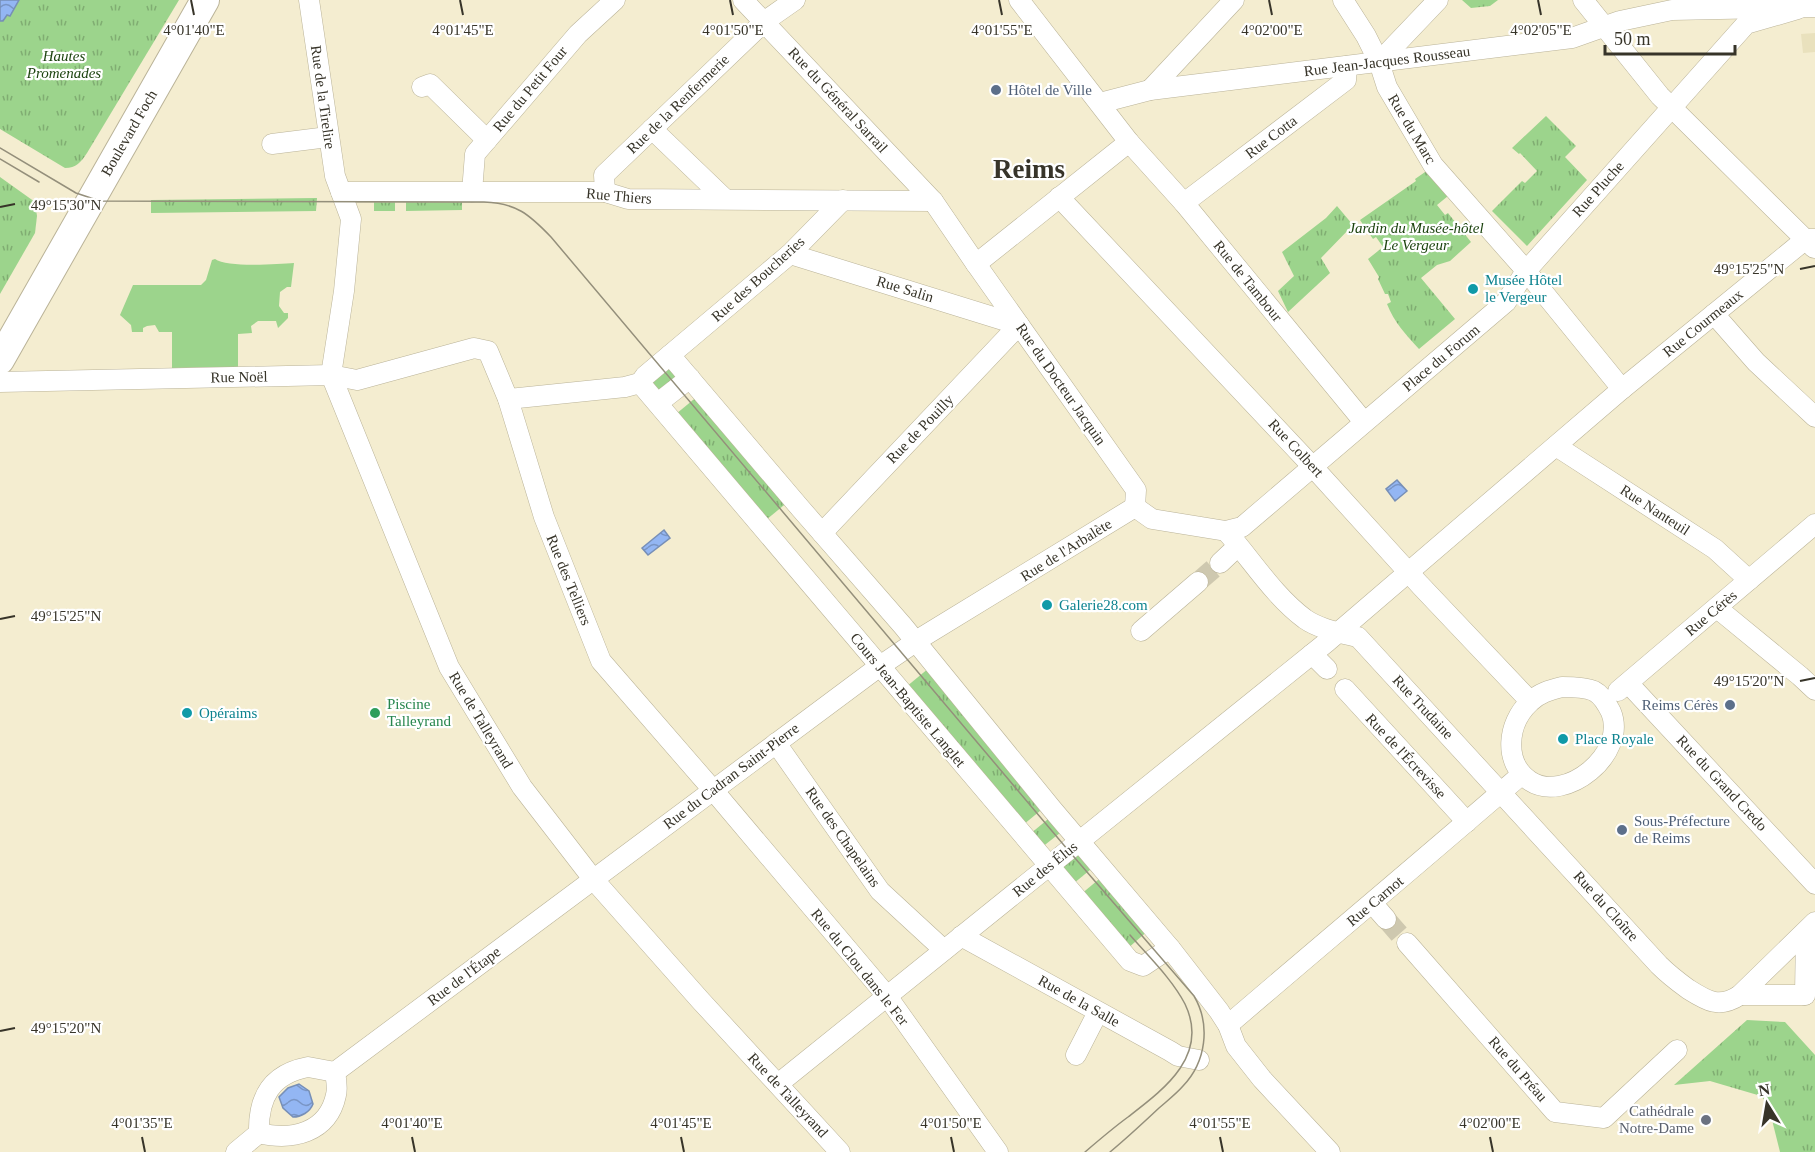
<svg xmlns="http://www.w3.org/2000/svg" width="1815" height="1152" font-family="'Times New Roman',serif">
	<defs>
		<pattern id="grass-tufts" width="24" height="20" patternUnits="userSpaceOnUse" patternTransform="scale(1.5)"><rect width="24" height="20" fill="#9cd48c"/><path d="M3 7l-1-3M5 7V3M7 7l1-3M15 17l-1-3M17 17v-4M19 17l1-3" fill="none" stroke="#80ad72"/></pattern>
		<pattern id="water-waves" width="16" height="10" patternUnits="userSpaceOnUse" patternTransform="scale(1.5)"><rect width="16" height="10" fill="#93b6f3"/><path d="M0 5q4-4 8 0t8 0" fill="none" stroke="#7995c5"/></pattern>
	</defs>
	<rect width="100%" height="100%" fill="#f4edd0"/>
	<path fill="#e9e1bd" d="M1815,33V52L1803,53L1801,34Z"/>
	<g fill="url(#grass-tufts)">
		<path d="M0,0H179L87,153C81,162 76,168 65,168L0,129Z"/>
		<path d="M1462,0H1498L1490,6L1471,8Z"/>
		<path d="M1546,116L1576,146L1565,157L1587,180L1527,246L1492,211L1522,181L1525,183L1537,171L1520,153L1519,154L1512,148Z"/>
		<path d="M1428,170L1448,196L1437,205L1445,215L1448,213L1471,242L1450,261L1437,265L1421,278L1455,319L1419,349C1406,335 1394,322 1387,304L1391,302L1388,294H1385L1378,279L1379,277L1368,259L1383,247L1376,237L1373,239L1360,220L1416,181L1415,179Z"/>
		<path d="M0,177L35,202L37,216L35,233L0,294Z"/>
		<path d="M317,198L316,211L151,213V200Z"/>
		<rect x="374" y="199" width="21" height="12"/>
		<path d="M406,199H462V210L406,211Z"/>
		<path d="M1337,206L1353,225L1321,258L1330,273L1288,312L1278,291L1294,276L1282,252L1326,218Z"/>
		<path d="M670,361L681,374L659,393L648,380Z"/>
		<path d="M699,395L789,501L766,520L676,414Z"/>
		<path d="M929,668L1046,806L1023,825L906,687Z"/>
		<path d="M1053,815L1065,829L1041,848L1030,834Z"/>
		<path d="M1081,848L1096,865L1073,884L1058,867Z"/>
		<path d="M1104,875L1150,929L1127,949L1080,895Z"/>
		<path d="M1747,1020L1785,1022L1815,1055V1152H1780L1773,1124L1771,1108L1761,1096L1710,1081L1674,1085Z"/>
	</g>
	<path fill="#9cd48c" d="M215,259C227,268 277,264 294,263L291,287H287L280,292L279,306L284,313H288V318L278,328L276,321H258L251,326L252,333L238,334V367L172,368V332H159L155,325L147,326L143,328V332H132L131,325L120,315L133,285H201L206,280L212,260Z"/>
	<g fill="url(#water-waves)" stroke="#778fb6" stroke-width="1.5">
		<path d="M0,0H19L10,16L7,15L3,21H0Z"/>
		<path d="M1397,480L1407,491L1395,501L1386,489Z"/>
		<path d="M664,530L670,538L648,555L642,548Z"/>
		<path d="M299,1084L309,1091L313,1104C310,1112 301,1117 293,1117L283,1108L279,1097L288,1088Z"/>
	</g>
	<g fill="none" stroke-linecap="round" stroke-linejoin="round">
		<g stroke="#cec8af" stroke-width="20" stroke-dasharray="20 10" stroke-linecap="butt">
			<path d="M1198,582L1220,563"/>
			<path d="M1386,919L1407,943"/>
		</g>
		<g stroke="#bab398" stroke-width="21">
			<g id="minor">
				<path d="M309,0L335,176L351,219L344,291L331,375L449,667L522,787L593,879L701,1001L840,1152"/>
				<path d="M743,0L933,201L976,264L1129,142L1019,0"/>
				<path d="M1343,0L1366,36L1379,62L1387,87L1433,165L1522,266L1622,389"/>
				<path d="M1583,0L1660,96L1814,248"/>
				<path d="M1379,62L1438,0"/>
				<path d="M422,87L430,84L487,140"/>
				<path d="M1150,90L1234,0"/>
				<path d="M1100,103L1150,90L1572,38L1620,21L1672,10L1815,7"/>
				<path d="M652,129L725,199"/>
				<path d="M1129,142L1184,203L1364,422"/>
				<path d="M272,144L328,137"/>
				<path d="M341,192H605L628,199L933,201"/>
				<path d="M472,192L475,154L578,34L615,0"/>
				<path d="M605,192L604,175L765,21L795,0"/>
				<path d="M1059,197L1313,467L1420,585L1530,701"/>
				<path d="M1184,203L1346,80L1347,66"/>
				<path d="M790,254L1019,325"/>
				<path d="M976,264L1136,490L1135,507"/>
				<path d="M1714,314L1756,362L1815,417"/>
				<path d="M670,355L801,509L903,626L1052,809L1170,948L1219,1011L1228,1025L1236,1046L1262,1079L1330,1152"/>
				<path d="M0,382L331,375L357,380L474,348L488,351L508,399L544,517L601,661L713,790L887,996L998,1152"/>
				<path d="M640,383L1130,961L1143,966L1170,948"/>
				<path d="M640,383L645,376L790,254L843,200"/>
				<path d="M508,399L625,387L640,383"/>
				<path d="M658,403L690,378"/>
				<path d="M1556,446L1715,549L1749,580"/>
				<path d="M1135,507L1152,519L1226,531L1242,527L1506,302L1526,271L1746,24L1798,9"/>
				<path d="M1226,531C1252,560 1273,595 1305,619C1319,629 1341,633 1358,637L1659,965C1668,974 1677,981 1688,989C1707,1001 1719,1009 1740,995L1815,922"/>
				<path d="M822,533L1019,325"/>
				<path d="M1220,563L1238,546"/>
				<path d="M1717,608L1800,676L1815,690"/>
				<path d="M1141,631L1198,582"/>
				<path d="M1312,654L1327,669"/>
				<path d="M1628,683L1815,884"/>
				<path d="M1562,687C1572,687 1585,687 1594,691C1602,695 1607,704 1611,712C1628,754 1565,804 1530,781C1503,763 1507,723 1530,702C1539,693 1550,690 1562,687Z"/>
				<path d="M1345,689L1467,822"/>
				<path d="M1618,691L1815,524"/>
				<path d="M776,743L880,891L944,950"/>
				<path d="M1373,904L1386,919"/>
				<path d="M961,936L1170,1051L1178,1056L1199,1060"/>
				<path d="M1407,943L1555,1112L1604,1118L1677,1050"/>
				<path d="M1740,995H1805"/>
				<path d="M1805,995L1806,932"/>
				<path d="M1228,1025C1326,941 1424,859 1521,775"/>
				<path d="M1076,1055L1098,1012"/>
				<path d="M308,1067L335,1072C336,1079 338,1088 336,1095C328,1133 292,1141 259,1133C258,1097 271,1074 308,1067Z"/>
				<path d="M335,1072L880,666L924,636L1135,507"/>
				<path d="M778,1084L1327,642L1622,389L1806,239H1815"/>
				<path d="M236,1152L259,1133"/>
			</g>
		</g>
		<g stroke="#bab398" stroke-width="30">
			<path id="secondary" d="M0,360L205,0"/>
		</g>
		<use href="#minor" stroke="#fff" stroke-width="20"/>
		<use href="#secondary" stroke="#fff" stroke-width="28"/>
		<g stroke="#948f7b" stroke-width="1.5">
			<path d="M0,148L76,193L100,201L484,202C516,203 529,214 551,237L1068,850L1194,996C1211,1025 1206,1062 1183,1086C1176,1094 1167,1101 1159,1108C1143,1123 1127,1138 1110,1152"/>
			<path d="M0,159L39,182"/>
			<path d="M1085,1152C1099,1140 1113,1128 1128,1117C1163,1090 1210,1056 1185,1004C1172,979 1149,957 1130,935"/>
		</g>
	</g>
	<path fill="none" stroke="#373429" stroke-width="2" d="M191,0L194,15M460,0L463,15M730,0L733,15M999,0L1002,15M1269,0L1272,15M1538,0L1541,15M0,207L15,204M1800,269L1815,266M0,619L15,616M1800,681L1815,678M0,1031L15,1028M142,1137L145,1152M412,1137L415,1152M681,1137L684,1152M951,1137L954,1152M1220,1137L1223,1152M1490,1137L1493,1152"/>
	<g fill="#5c6f8a" stroke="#fff" stroke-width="2">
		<circle cx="996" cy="90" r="6"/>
		<circle cx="1730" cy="705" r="6"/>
		<circle cx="1622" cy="830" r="6"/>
	</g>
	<g fill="#0f9aa8" stroke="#fff" stroke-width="2">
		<circle cx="1473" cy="289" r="6"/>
		<circle cx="1047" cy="605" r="6"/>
		<circle cx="187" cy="713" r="6"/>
		<circle cx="1563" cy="739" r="6"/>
	</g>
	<circle fill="#2e9e5b" stroke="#fff" stroke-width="2" cx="375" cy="713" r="6"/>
	<circle fill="#6b7280" stroke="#fff" stroke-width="2" cx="1706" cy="1120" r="6"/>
	<g text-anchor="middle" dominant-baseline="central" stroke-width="4.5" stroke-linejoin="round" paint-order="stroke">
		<g font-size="15" font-style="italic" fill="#1d4410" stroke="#fff">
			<text x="64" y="56">Hautes<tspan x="64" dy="17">Promenades</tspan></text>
			<text x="1416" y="228">Jardin du Musée-hôtel<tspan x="1416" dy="17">Le Vergeur</tspan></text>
		</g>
		<g font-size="15" fill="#373429" stroke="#fff">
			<text transform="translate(1387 61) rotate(-7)">Rue Jean-Jacques Rousseau</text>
			<text transform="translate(530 89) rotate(-50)">Rue du Petit Four</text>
			<text transform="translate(323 97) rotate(82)">Rue de la Tirelire</text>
			<text transform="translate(838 100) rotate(47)">Rue du Général Sarrail</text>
			<text transform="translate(678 104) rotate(-44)">Rue de la Renfermerie</text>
			<text transform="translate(1412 129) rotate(59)">Rue du Marc</text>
			<text transform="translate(129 133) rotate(-60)">Boulevard Foch</text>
			<text transform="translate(1271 137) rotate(-37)">Rue Cotta</text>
			<text transform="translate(1598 189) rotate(-48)">Rue Pluche</text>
			<text transform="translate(619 196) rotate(5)">Rue Thiers</text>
			<text transform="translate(758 279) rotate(-42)">Rue des Boucheries</text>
			<text transform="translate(1248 281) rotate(51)">Rue de Tambour</text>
			<text transform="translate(905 289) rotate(17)">Rue Salin</text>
			<text transform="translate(1703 323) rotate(-39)">Rue Courmeaux</text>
			<text transform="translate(1441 358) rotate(-40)">Place du Forum</text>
			<text transform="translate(239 377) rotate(-1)">Rue Noël</text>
			<text transform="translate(1061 384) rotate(55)">Rue du Docteur Jacquin</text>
			<text transform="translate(920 429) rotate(-46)">Rue de Pouilly</text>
			<text transform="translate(1296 448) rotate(47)">Rue Colbert</text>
			<text transform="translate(1655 510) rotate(33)">Rue Nanteuil</text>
			<text transform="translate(1066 550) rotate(-32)">Rue de l'Arbalète</text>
			<text transform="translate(569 580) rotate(68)">Rue des Telliers</text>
			<text transform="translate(1711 613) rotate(-40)">Rue Cérès</text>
			<text transform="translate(908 700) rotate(50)">Cours Jean-Baptiste Langlet</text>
			<text transform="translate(1423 707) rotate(47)">Rue Trudaine</text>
			<text transform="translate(481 720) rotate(59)">Rue de Talleyrand</text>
			<text transform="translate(1406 756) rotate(47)">Rue de l'Écrevisse</text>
			<text transform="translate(731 776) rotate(-37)">Rue du Cadran Saint-Pierre</text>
			<text transform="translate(1722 783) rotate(47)">Rue du Grand Credo</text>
			<text transform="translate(843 837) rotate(55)">Rue des Chapelains</text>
			<text transform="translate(1045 869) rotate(-39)">Rue des Élus</text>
			<text transform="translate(1375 901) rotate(-40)">Rue Carnot</text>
			<text transform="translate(1606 906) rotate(48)">Rue du Cloître</text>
			<text transform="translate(860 967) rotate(51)">Rue du Clou dans le Fer</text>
			<text transform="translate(464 976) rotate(-37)">Rue de l'Étape</text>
			<text transform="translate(1079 1001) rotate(29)">Rue de la Salle</text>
			<text transform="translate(1518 1069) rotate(49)">Rue du Préau</text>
			<text transform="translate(788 1095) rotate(47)">Rue de Talleyrand</text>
		</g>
		<g font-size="15" fill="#4e5e75" stroke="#fff" text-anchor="start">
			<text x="1008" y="90">Hôtel de Ville</text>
			<text x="1718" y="705" text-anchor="end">Reims Cérès</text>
			<text x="1634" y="821">Sous-Préfecture<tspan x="1634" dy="17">de Reims</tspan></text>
		</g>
		<g font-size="15" fill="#0d838f" stroke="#fff" text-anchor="start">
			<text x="1485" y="280">Musée Hôtel<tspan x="1485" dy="17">le Vergeur</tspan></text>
			<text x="1059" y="605">Galerie28.com</text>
			<text x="199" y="713">Opéraims</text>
			<text x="1575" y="739">Place Royale</text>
		</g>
		<g font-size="15" fill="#27864d" stroke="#fff" text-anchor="start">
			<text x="387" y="704">Piscine<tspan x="387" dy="17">Talleyrand</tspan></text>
		</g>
		<g font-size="15" fill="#5b616d" stroke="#fff" text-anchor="end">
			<text x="1694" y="1111">Cathédrale<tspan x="1694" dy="17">Notre-Dame</tspan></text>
		</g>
		<g font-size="27" font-weight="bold" fill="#373429" stroke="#fff">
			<text x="1029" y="169">Reims</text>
		</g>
	</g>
	<g font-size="15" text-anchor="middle" fill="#373429" stroke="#fff" stroke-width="4.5" stroke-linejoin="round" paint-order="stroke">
		<text x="194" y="35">4°01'40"E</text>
		<text x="463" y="35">4°01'45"E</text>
		<text x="733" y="35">4°01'50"E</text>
		<text x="1002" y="35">4°01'55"E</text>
		<text x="1272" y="35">4°02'00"E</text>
		<text x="1541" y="35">4°02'05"E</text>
		<text x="66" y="210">49°15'30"N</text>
		<text x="1749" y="274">49°15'25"N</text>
		<text x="66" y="621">49°15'25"N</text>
		<text x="1749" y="686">49°15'20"N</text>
		<text x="66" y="1033">49°15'20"N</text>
		<text x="142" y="1128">4°01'35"E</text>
		<text x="412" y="1128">4°01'40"E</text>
		<text x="681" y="1128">4°01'45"E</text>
		<text x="951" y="1128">4°01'50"E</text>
		<text x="1220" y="1128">4°01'55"E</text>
		<text x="1490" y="1128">4°02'00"E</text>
	</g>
	<g transform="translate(1767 1104) rotate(349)" stroke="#ffffff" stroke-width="4.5" paint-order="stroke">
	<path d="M0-4.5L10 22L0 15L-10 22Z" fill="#373429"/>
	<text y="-9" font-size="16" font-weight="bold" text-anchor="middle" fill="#373429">N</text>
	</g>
	<path d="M1605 45v9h130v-9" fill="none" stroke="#373429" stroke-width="3"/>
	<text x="1614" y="45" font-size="18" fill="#373429" stroke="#ffffff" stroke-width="4.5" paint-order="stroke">50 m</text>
</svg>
